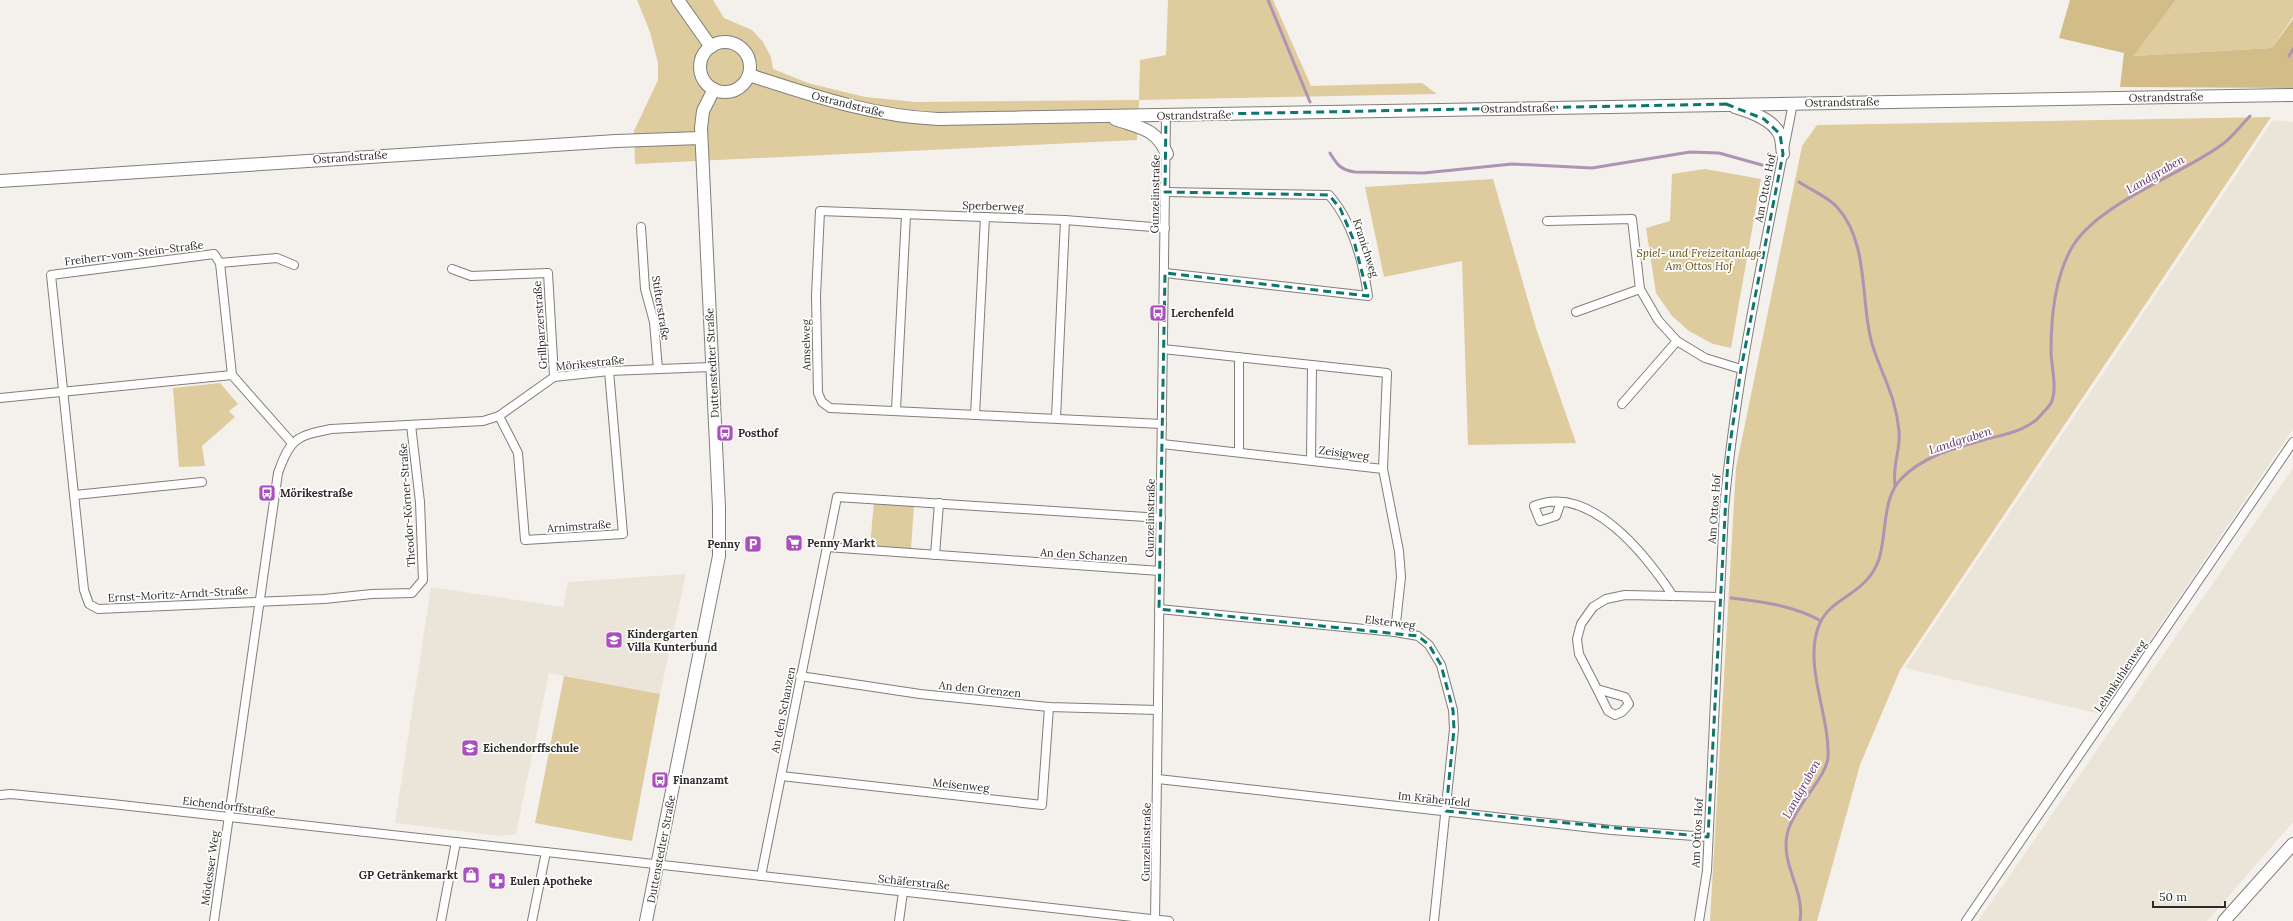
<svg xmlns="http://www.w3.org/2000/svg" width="2293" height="921" font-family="Lora,serif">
	<rect width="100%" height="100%" fill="#f4f1ec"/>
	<g fill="#eae5d8">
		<path d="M2273,120L2293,122V429L2100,714L1905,668Z"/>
		<path d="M2293,468V822L2207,921H1978Z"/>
		<path d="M686,574L660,694L549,673L516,834L501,836L395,823L431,587L563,607L568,582Z"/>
	</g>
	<g fill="#decb9e">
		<path d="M637,0H713L724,18L752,30L763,42L771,57L773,69L808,83L865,97L916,102L1139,100L1140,60L1166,55L1168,0H1273L1311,86L1422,83L1437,94L1139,100L1137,140L635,164L634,131L658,80V63L650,32Z"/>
		<path d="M2176,0H2293V17L2272,48L2132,56Z"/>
		<path d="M2271,117L1900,670L1860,765L1817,921H1710L1736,468L1802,146L1817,125Z"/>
		<path d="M1705,169L1761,179L1731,348L1713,344L1689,331L1672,316L1656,293L1646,228L1670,221L1672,174Z"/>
		<path d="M1493,179L1536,328L1576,443L1468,445L1462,261L1384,277L1365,187Z"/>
		<path d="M220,383L238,404L229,411L235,417L202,446L205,466L179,467L173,388Z"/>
		<path d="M874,502L914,505L911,549L870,546Z"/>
		<path d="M564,676L660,694L632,841L535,823Z"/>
	</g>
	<path fill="#d2bd89" d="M2070,0H2176L2133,56L2272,48L2293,19V88L2120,87L2124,53L2059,38Z"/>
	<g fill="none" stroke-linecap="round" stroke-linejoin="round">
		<g stroke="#ae94b2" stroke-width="3">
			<path d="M1268,0L1310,102"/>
			<path d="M2289,56L2293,49"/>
			<path d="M1330,153C1337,165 1341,170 1355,172L1424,173L1512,164L1592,168L1690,152L1719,153L1762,165"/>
			<path d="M1799,182C1811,190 1828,197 1837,207C1871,244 1859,307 1874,350C1884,379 1896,398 1899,431C1901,449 1892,466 1895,485"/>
			<path d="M1731,598C1762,602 1793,605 1821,621"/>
			<path d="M1800,921C1805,890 1781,866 1787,835C1792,809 1827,777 1828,757C1830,715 1802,662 1820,623C1832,596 1867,595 1879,559C1887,534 1882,498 1901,479C1922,457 1951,449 1980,441C2000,435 2027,432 2041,415C2044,411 2049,407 2051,403C2058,389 2051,366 2051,351C2051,317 2055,278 2071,249C2095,205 2178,176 2220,146C2231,139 2240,126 2250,116"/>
		</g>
		<g stroke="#807e79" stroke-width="10">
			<g id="street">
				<path d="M1547,221L1632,219L1640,289L1658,320L1677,341L1705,358L1741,369"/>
				<path d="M641,227L645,289L654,322L658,369"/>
				<path d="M220,263L277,258L294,265"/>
				<path d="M452,269L471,276L548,273L554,377"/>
				<path d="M1165,273L1368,296C1363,262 1352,221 1329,195L1165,192"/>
				<path d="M1576,312L1640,289"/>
				<path d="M1163,349L1387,373L1383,469"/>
				<path d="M232,375L220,263L214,254L51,275L84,590L89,604L98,609L324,599L372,594L412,593L423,580L420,502L411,425"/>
				<path d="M0,398L232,375L292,443"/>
				<path d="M1622,404L1677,341"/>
				<path d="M896,410L906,215"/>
				<path d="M975,415L985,217"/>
				<path d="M499,416L518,453L525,540L623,534L609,371"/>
				<path d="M1056,418L1065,220"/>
				<path d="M1162,424L830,408L822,402L818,393L816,296L820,211L1065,220L1165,228"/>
				<path d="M1162,444L1383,469L1399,551L1401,577L1395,632"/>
				<path d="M1239,451V357"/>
				<path d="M1311,460L1312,365"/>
				<path d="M75,495L202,482"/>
				<path d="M1561,502L1556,516L1540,521L1534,506C1590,483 1646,555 1673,596"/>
				<path d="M827,547L1160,571"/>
				<path d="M935,555L939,503"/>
				<path d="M1159,609L1395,632L1418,636L1429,645L1441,665L1453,710L1454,729L1434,921"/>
				<path d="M800,676L920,694L1049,707L1158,710"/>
				<path d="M1597,689L1608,711L1615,715L1622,712L1629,704L1625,697L1597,689L1579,654L1577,639L1581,624L1593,607L1606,599L1625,595L1720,597"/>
				<path d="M781,776L1042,805L1049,707"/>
				<path d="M1158,779L1611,830L1708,837"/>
				<path d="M0,795L11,794L112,804L1169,921"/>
				<path d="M761,876L837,497L1161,518"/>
				<path d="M214,921L278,473C290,439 296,436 331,429L483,421L499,416L554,377L609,371L711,367"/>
				<path d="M441,921L456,842"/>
				<path d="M532,921L546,852"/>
				<path d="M899,921L903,892"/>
				<path d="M1155,921L1166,115"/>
				<path d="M1699,921L1707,871L1724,510C1736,373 1767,238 1793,103"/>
				<path d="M1966,921L2293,442"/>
			</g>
		</g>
		<g stroke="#807e79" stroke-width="14">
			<g id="secondary">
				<path d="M678,0L711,47"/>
				<circle cx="725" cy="67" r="25"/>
				<path d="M749,75C811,95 871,116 938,119L2293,95"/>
				<path d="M1735,107C1750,112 1773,119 1780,135C1782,140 1782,148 1783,154"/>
				<path d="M1115,119C1140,128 1156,128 1167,154"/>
				<path d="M0,181L616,141L701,138"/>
				<path d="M646,921L719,556V508L701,128L703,111L714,89"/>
				<path d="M2224,921L2293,844"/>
			</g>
		</g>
		<use href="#street" stroke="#fff" stroke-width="8"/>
		<use href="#secondary" stroke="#fff" stroke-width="12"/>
	</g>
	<path fill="none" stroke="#0f766e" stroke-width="3" stroke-dasharray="8 5" stroke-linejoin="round" d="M1726,104L1764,119L1780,134L1783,154L1741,369L1728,458L1708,837L1446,811L1454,729L1453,710L1441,665L1429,645L1418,636L1159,609L1165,273L1368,296L1354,241L1340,208L1329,195L1165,192L1166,115Z"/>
	<defs>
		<g id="bus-square" transform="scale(0.9)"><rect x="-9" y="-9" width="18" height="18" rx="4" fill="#a950bc" stroke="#fff"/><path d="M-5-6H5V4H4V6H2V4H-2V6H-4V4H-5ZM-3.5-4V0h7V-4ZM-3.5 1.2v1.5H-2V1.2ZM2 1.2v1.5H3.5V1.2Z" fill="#fff"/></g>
		<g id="supermarket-square" transform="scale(0.9)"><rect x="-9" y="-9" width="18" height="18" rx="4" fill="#a950bc" stroke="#fff"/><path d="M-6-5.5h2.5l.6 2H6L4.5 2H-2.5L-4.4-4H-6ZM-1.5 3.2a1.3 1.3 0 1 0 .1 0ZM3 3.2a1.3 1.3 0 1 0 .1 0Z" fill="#fff"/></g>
		<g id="parking-square" transform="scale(0.9)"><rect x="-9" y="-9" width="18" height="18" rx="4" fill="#a950bc" stroke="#fff"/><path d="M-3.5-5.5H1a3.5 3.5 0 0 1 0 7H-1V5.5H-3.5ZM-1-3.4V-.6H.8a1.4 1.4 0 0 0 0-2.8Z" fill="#fff"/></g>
		<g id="school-square" transform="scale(0.9)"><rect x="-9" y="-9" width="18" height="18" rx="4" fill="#a950bc" stroke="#fff"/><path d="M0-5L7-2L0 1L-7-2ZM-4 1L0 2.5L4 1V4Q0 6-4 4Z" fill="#fff"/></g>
		<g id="shop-square" transform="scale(0.9)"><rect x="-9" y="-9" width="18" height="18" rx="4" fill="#a950bc" stroke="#fff"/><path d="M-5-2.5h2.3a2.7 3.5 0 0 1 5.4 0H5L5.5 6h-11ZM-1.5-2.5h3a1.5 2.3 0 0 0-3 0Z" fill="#fff"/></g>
		<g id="pharmacy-square" transform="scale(0.9)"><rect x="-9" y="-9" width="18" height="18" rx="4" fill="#a950bc" stroke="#fff"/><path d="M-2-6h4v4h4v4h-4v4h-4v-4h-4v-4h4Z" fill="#fff"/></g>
	</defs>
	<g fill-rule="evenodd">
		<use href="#bus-square" x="1158" y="313"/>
		<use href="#bus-square" x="725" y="433"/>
		<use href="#bus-square" x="267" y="493"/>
		<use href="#supermarket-square" x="794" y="543"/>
		<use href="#parking-square" x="753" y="544"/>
		<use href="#school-square" x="614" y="640"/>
		<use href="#school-square" x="470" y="748"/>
		<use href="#bus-square" x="660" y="780"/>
		<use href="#shop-square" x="471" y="875"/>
		<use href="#pharmacy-square" x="497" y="881"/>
	</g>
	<g text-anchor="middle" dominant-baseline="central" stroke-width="3.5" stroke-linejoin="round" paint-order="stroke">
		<g font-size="11" fill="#2c2b29" stroke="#fff">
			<text transform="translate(2166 97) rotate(-1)">Ostrandstraße</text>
			<text transform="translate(1842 102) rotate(-1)">Ostrandstraße</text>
			<text transform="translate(848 104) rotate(14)">Ostrandstraße</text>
			<text transform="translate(1518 108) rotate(-1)">Ostrandstraße</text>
			<text transform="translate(1194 115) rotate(-1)">Ostrandstraße</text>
			<text transform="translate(350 157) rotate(-4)">Ostrandstraße</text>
			<text transform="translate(1765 188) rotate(-79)">Am Ottos Hof</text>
			<text transform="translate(1155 194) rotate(-89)">Gunzelinstraße</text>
			<text transform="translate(993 206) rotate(2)">Sperberweg</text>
			<text transform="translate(1366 248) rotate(72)">Kranichweg</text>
			<text transform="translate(134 253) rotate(-7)">Freiherr-vom-Stein-Straße</text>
			<text transform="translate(661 308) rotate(81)">Stifterstraße</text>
			<text transform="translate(540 325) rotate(-94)">Grillparzerstraße</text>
			<text transform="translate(806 345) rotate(-91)">Amselweg</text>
			<text transform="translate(590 363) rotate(-6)">Mörikestraße</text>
			<text transform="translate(712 363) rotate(-93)">Duttenstedter Straße</text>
			<text transform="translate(1344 453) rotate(7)">Zeisigweg</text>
			<text transform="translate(407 505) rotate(-94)">Theodor-Körner-Straße</text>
			<text transform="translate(1714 509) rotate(-86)">Am Ottos Hof</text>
			<text transform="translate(1150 518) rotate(-89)">Gunzelinstraße</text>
			<text transform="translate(579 526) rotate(-4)">Arnimstraße</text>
			<text transform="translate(1084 555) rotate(4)">An den Schanzen</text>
			<text transform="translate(178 594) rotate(-3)">Ernst-Moritz-Arndt-Straße</text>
			<text transform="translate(1390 622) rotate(7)">Elsterweg</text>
			<text transform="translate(2120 676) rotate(-56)">Lehmkuhlenweg</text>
			<text transform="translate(980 689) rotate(6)">An den Grenzen</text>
			<text transform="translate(783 710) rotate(-79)">An den Schanzen</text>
			<text transform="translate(961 785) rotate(6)">Meisenweg</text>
			<text transform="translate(1434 799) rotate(6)">Im Krähenfeld</text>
			<text transform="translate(229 806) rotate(7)">Eichendorffstraße</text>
			<text transform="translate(1697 833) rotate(-87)">Am Ottos Hof</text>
			<text transform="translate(1146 842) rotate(-89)">Gunzelinstraße</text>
			<text transform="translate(661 849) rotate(-79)">Duttenstedter Straße</text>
			<text transform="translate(210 868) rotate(-82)">Mödesser Weg</text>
			<text transform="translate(914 882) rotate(6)">Schäferstraße</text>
		</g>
		<g font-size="11" font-style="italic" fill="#5f4a08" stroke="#fff">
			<text x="1699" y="253">Spiel- und Freizeitanlage<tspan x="1699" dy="13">Am Ottos Hof</tspan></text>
		</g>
		<g font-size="11" font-weight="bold" fill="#2c2b29" stroke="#fff" text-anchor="start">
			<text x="1171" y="313">Lerchenfeld</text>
			<text x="738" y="433">Posthof</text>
			<text x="280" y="493">Mörikestraße</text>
			<text x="807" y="543">Penny Markt</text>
			<text x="740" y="544" text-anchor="end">Penny</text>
			<text x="627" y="634">Kindergarten<tspan x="627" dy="13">Villa Kunterbund</tspan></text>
			<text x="483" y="748">Eichendorffschule</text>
			<text x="673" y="780">Finanzamt</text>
			<text x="458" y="875" text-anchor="end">GP Getränkemarkt</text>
			<text x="510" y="881">Eulen Apotheke</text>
		</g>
		<g font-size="12" font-style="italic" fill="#5f3268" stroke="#fff">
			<text transform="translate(2155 174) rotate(-30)">Landgraben</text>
			<text transform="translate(1960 440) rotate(-18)">Landgraben</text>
			<text transform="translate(1801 789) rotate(-61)">Landgraben</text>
		</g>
	</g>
	<path d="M2153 901v6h72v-6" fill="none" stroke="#2c2b29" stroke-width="2"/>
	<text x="2159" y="901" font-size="12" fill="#2c2b29" stroke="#ffffff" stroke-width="3" paint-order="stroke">50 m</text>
</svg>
